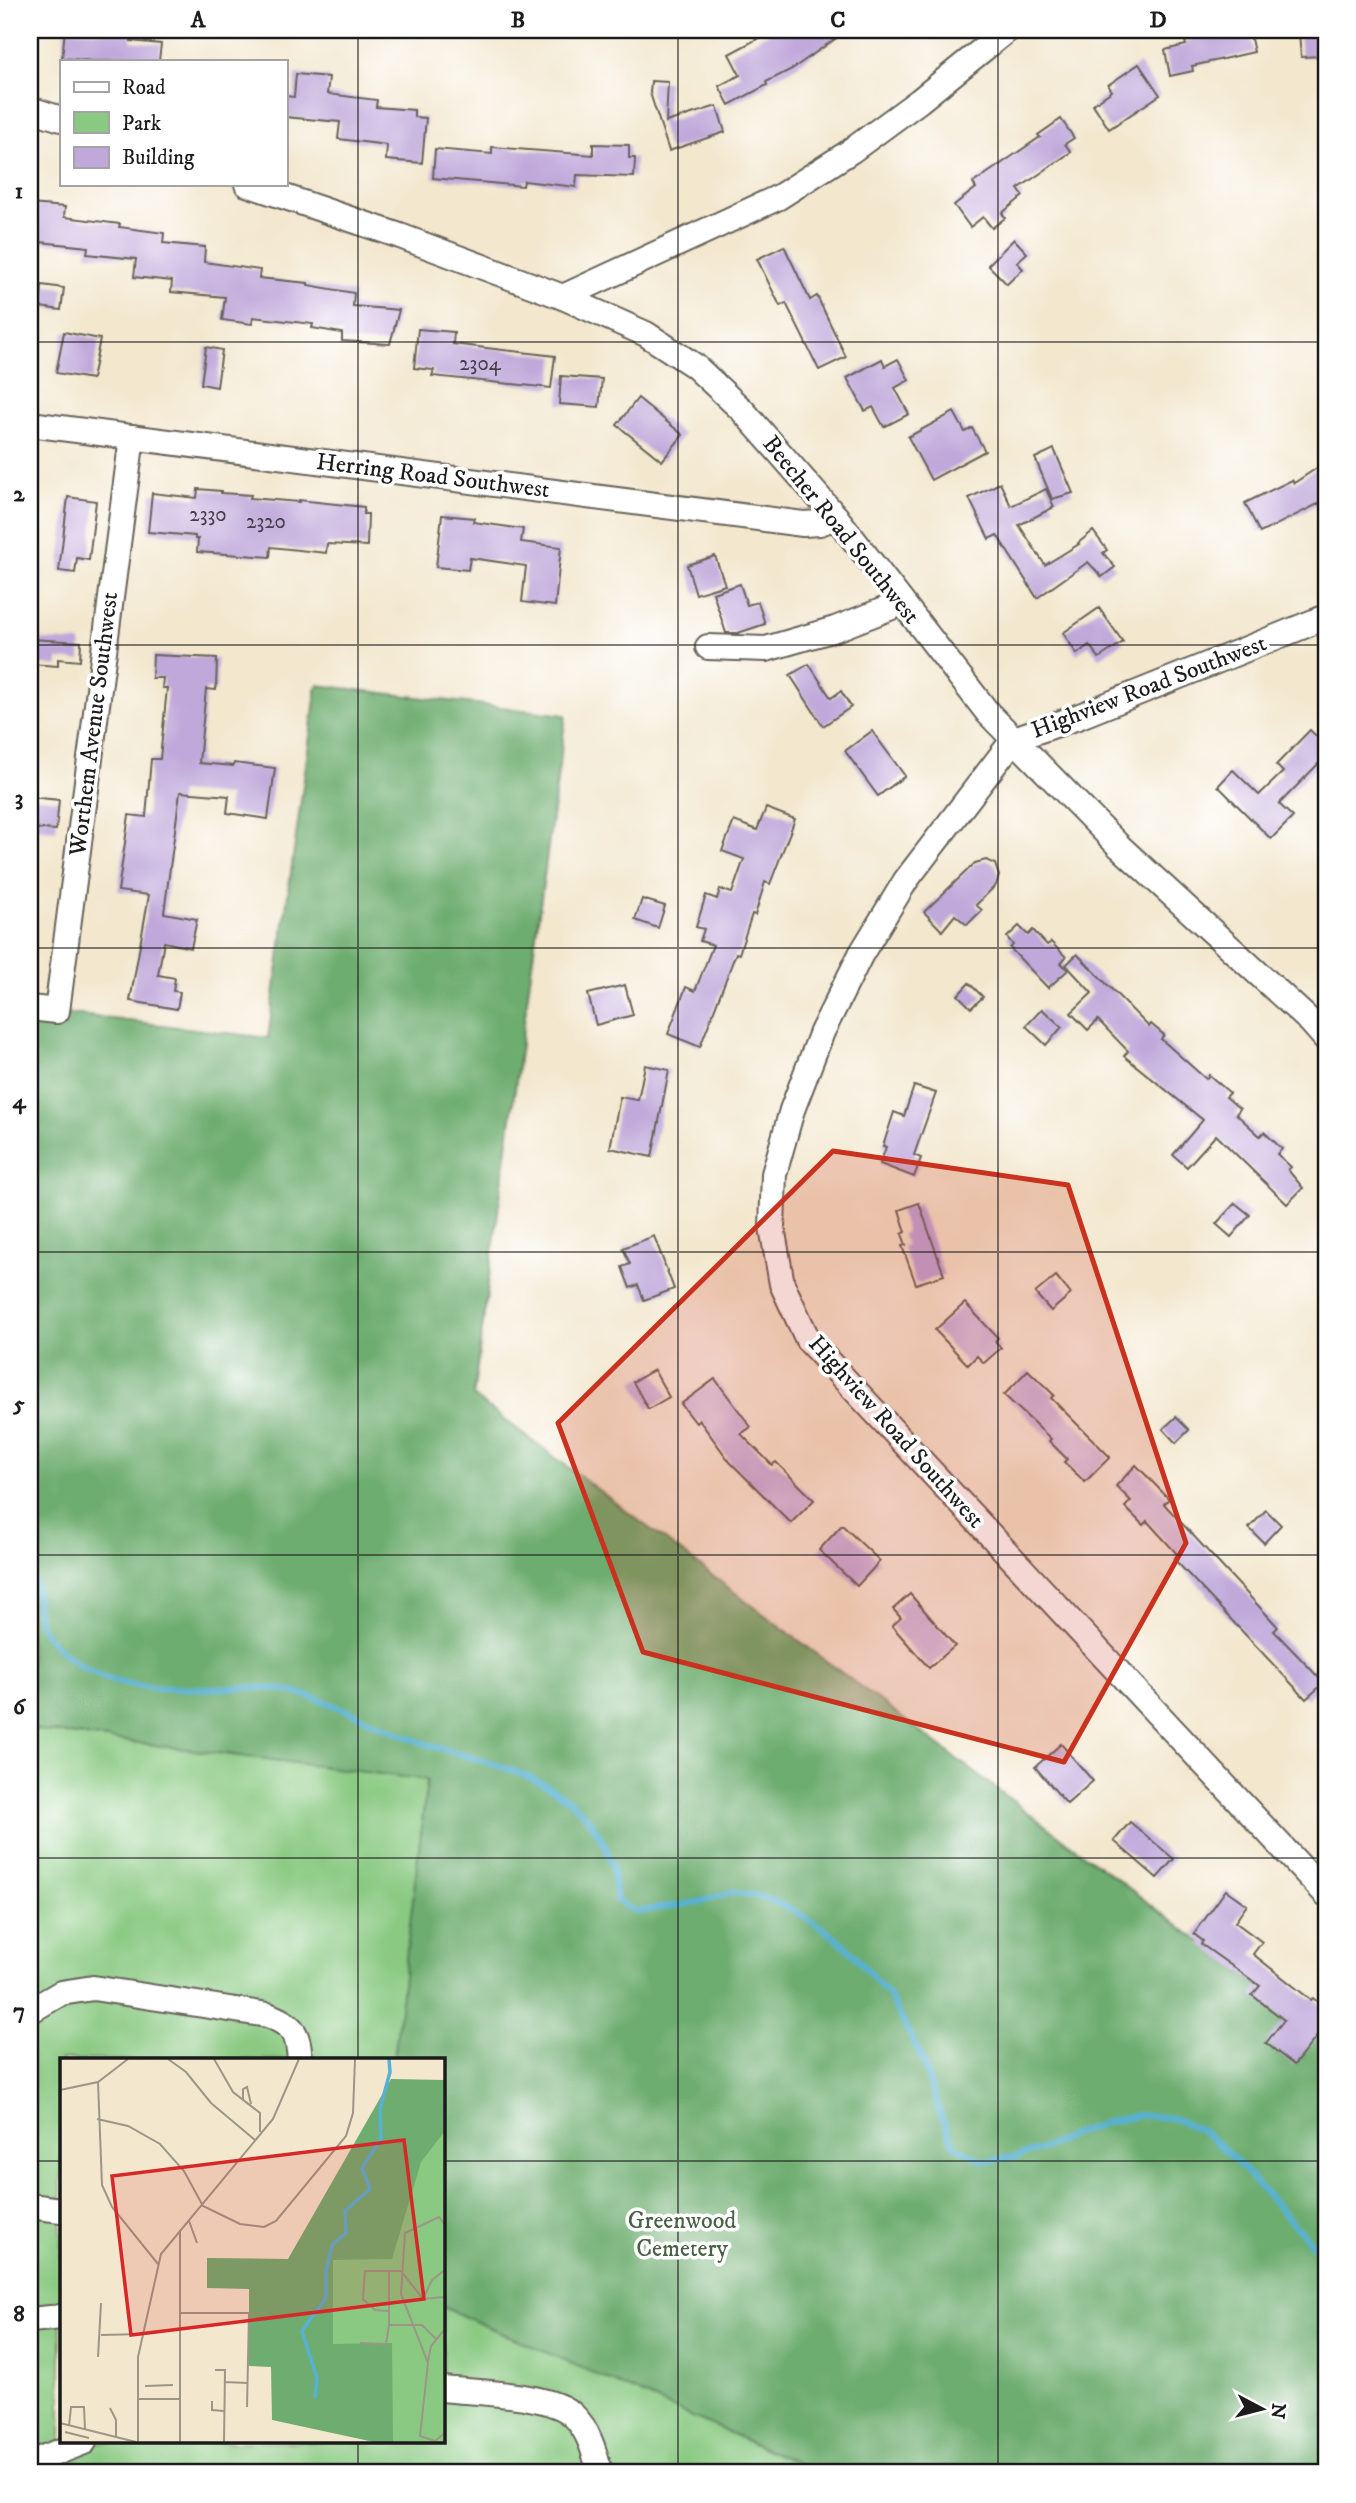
<svg xmlns="http://www.w3.org/2000/svg" width="1356" height="2503" font-family="'IM FELL DW Pica',serif">
	<rect width="100%" height="100%" fill="#fff"/>
	<filter id="ink" filterUnits="userSpaceOnUse"><feTurbulence type="fractalNoise" baseFrequency=".0143" numOctaves="2"/><feDisplacementMap in="SourceGraphic" scale="14" xChannelSelector="R" yChannelSelector="G"/><feConvolveMatrix kernelMatrix="1 2 1 2 8 2 1 2 1" color-interpolation-filters="sRGB"/></filter>
	<filter id="wash" filterUnits="userSpaceOnUse"><feTurbulence type="fractalNoise" baseFrequency=".00686" numOctaves="4" result="noise"/><feDisplacementMap in="SourceGraphic" scale="28" xChannelSelector="R" yChannelSelector="G"/><feGaussianBlur stdDeviation="1.57" result="paint"/><feColorMatrix in="noise" values="0 0 0 0 0 0 0 0 0 0 0 0 0 0 0 0 0 1.4 0 .05"/><feComposite in="paint" operator="in"/></filter>
	<g filter="url(#wash)">
		<rect width="100%" height="100%" fill="#f3e7ce"/>
		<path fill="#89c981" stroke="#52724e" stroke-width="2" fill-rule="evenodd" d="M30,1653L437,1705L1323,2473H30ZM61,2060H443V2442H61Z"/>
		<path fill="#6ead6f" stroke="#456446" stroke-width="2" d="M317,685L566,715L473,1396L1326,2036V2473H820L443,2307V2060H394L427,1780L30,1729V1009L268,1038Z"/>
		<g fill="none" stroke-linecap="round" stroke-linejoin="round">
			<path stroke="#56b1d4" stroke-width="6" d="M30,1577C41,1591 34,1601 38,1617C43,1637 62,1653 79,1664C135,1701 207,1684 270,1688C316,1692 367,1721 410,1738C483,1767 579,1770 610,1858C614,1871 614,1887 616,1900L636,1912L700,1902L731,1892L763,1897L793,1910L821,1927L847,1947L889,1996L920,2054L941,2116L955,2146L983,2161L1016,2157L1047,2147L1076,2133L1107,2122L1139,2115L1172,2118L1201,2130L1226,2151L1326,2259"/>
		</g>
		<g id="blocks">
			<g fill="#c0a8da">
				<path d="M65,30L132,33L131,41L161,44L159,61H93L62,58Z"/>
				<path d="M774,30H848L792,69L766,82L767,85L729,105L719,86L740,75L729,54Z"/>
				<path d="M1190,30H1249L1254,52L1192,66L1193,71L1170,76L1165,50L1186,45L1185,41L1192,40Z"/>
				<path d="M1307,30H1326V56L1301,57L1299,33L1307,32Z"/>
				<path d="M1139,64L1160,95L1109,129L1093,104L1112,91L1108,85Z"/>
				<path d="M296,74L329,77L327,94L377,100L376,107L414,110V117L426,118L422,163L386,160L387,145L338,139L340,122L285,117V96L294,97Z"/>
				<path d="M651,81L668,82L666,122L717,106L725,132L669,151L650,93Z"/>
				<path d="M1061,119L1074,138L1065,144L1071,152L1018,189L1023,196L1002,213L1005,218L992,228L983,217L970,227L954,205L976,188L973,183L1040,137L1038,135Z"/>
				<path d="M593,144L629,145V158H635L634,177L577,175L576,187L524,181L523,186L433,178L435,149L492,154V147L593,155Z"/>
				<path d="M30,204L65,207L64,217L120,224L119,227L164,233L163,243L205,247L204,262L260,270L259,278L308,283V285L354,293L353,306L399,310L390,344L342,341V333L312,328L313,324L253,317L252,324L222,320L225,297L171,292L172,281L134,277L136,259L87,254L88,247L30,241Z"/>
				<path d="M1014,239L1027,253L1017,262L1023,269L1007,284L988,265Z"/>
				<path d="M784,246L810,300L817,296L846,357L819,370L786,303L780,306L757,259Z"/>
				<path d="M42,285L64,288L61,310L40,307Z"/>
				<path d="M418,329L454,332L453,344L555,356L551,388L432,376L434,370L414,368Z"/>
				<path d="M64,332L100,339L92,379L56,373Z"/>
				<path d="M206,347L222,350L217,387L201,384Z"/>
				<path d="M882,359L885,366L898,359L909,380L895,388L909,414L884,427L873,407L865,411L847,378Z"/>
				<path d="M561,376L602,379L599,407L559,404Z"/>
				<path d="M638,398L683,435L662,461L617,425Z"/>
				<path d="M954,412L965,432L972,428L985,451L931,480L908,437Z"/>
				<path d="M1054,449L1073,493L1052,499L1035,458Z"/>
				<path d="M1326,462V500L1260,533L1245,503L1292,480L1294,483Z"/>
				<path d="M1000,483L1011,506L1046,489L1054,507L1019,525L1045,565L1079,544L1078,543L1093,531L1107,550L1103,553L1115,567L1102,577L1088,562L1037,598L997,535L989,539L969,498Z"/>
				<path d="M198,489L221,491V493L251,495L250,498L299,502V500L364,507V514H368L367,546L327,544L326,553L271,547L270,557L197,552L198,539H195V536L148,532L152,493L197,498Z"/>
				<path d="M68,497L96,501L89,560L77,558L75,573L59,571Z"/>
				<path d="M442,515L474,518L473,522L523,529L521,542L561,547L555,606L522,602L526,566L470,558L468,570L436,567Z"/>
				<path d="M715,556L725,585L696,594L687,565Z"/>
				<path d="M740,584L747,605L758,602L765,624L738,633H726L713,593Z"/>
				<path d="M1099,608L1123,642L1099,658L1089,645L1077,654L1063,633Z"/>
				<path d="M30,639L81,642L80,661L58,659V666L30,664Z"/>
				<path d="M153,655L217,658L216,690L206,689L199,763L233,766L234,763L275,768L268,819L227,813L229,796L180,792L164,913L197,919L191,948L164,942L158,975L175,978L173,991L180,992L177,1009L130,1001L149,895L118,891L129,815L146,817L151,759H160L167,688H162L163,678H152Z"/>
				<path d="M809,664L831,698L841,691L851,707L823,726L790,675Z"/>
				<path d="M1310,730L1326,746V756L1279,804L1293,817L1271,839L1218,786L1233,770L1259,795L1283,772L1276,765Z"/>
				<path d="M872,731L905,776L878,796L845,751Z"/>
				<path d="M30,797L59,800L56,830L30,828Z"/>
				<path d="M766,808L795,819L770,884L765,882L755,915L752,914L739,954L736,953L700,1047L668,1034L686,987L695,991L713,945L700,941L704,929L696,927L706,895L717,899L720,889L732,893L744,859L722,851L734,821L757,830Z"/>
				<path d="M986,860L995,864L999,876L996,885L976,905L982,910L967,925L955,915L942,931L924,912L975,863Z"/>
				<path d="M642,899L665,906L658,928L635,920Z"/>
				<path d="M1019,926L1028,935L1033,930L1047,945L1051,942L1066,957L1061,963L1068,970L1048,988L1010,948L1013,945L1007,937Z"/>
				<path d="M1077,954L1149,1027L1151,1024L1164,1035L1161,1039L1206,1079L1209,1075L1230,1093L1226,1097L1240,1109L1236,1114L1260,1136L1264,1132L1282,1149L1277,1154L1291,1167L1288,1170L1303,1188L1287,1204L1216,1135L1187,1167L1173,1155L1203,1120L1124,1056L1128,1051L1098,1020L1088,1030L1071,1013L1092,993L1066,965Z"/>
				<path d="M969,983L983,997L971,1008L958,995Z"/>
				<path d="M625,985L633,1015L596,1025L588,994Z"/>
				<path d="M1042,1009L1062,1027L1046,1045L1026,1026Z"/>
				<path d="M645,1065L669,1070L652,1157L610,1148L620,1097L638,1100Z"/>
				<path d="M914,1086L936,1093L914,1155L921,1158L914,1177L880,1164L886,1147L883,1146L894,1112L904,1116Z"/>
				<path d="M919,1203L944,1275L916,1284L902,1246L906,1245L902,1234L906,1232L899,1210Z"/>
				<path d="M1235,1203L1250,1215L1231,1237L1216,1224Z"/>
				<path d="M654,1236L674,1289L644,1300L638,1285L630,1288L622,1267L630,1264L623,1248Z"/>
				<path d="M1056,1276L1071,1294L1051,1311L1035,1293Z"/>
				<path d="M965,1303L998,1338L995,1341L1001,1348L984,1363L977,1356L968,1365L935,1330Z"/>
				<path d="M654,1370L669,1397L648,1409L633,1382Z"/>
				<path d="M1028,1370L1054,1395L1051,1398L1110,1457L1085,1482L1064,1462L1067,1459L1049,1441L1051,1439L1004,1395Z"/>
				<path d="M715,1379L751,1427L741,1434L772,1465L776,1462L814,1500L791,1523L730,1462L699,1420L696,1423L681,1404Z"/>
				<path d="M1176,1417L1189,1430L1176,1443L1163,1429Z"/>
				<path d="M1136,1465L1169,1499L1164,1504L1278,1627L1274,1631L1324,1683L1306,1699L1174,1559L1178,1555L1147,1521L1143,1525L1125,1507L1131,1501L1116,1486Z"/>
				<path d="M1266,1510L1281,1525L1264,1543L1249,1528Z"/>
				<path d="M842,1525L880,1561L857,1586L819,1550Z"/>
				<path d="M910,1594L955,1646L929,1668L892,1626L901,1618L893,1609Z"/>
				<path d="M1061,1744L1093,1781L1067,1804L1035,1767Z"/>
				<path d="M1130,1822L1174,1859L1157,1878L1114,1841Z"/>
				<path d="M1226,1890L1247,1905L1235,1922L1262,1942L1253,1954L1311,2000L1313,1998L1326,2009V2025L1294,2065L1266,2043L1284,2020L1252,1995L1260,1986L1201,1944L1203,1941L1194,1934Z"/>
			</g>
		</g>
	</g>
	<g filter="url(#ink)">
		<use href="#blocks" fill-opacity="0" stroke="#67635a" stroke-width="2"/>
		<g fill="none" stroke-linecap="round" stroke-linejoin="round">
			<g stroke="#67635a" stroke-width="28">
				<g id="minor">
					<path d="M30,109L61,119"/>
					<path d="M247,184L400,236L563,297L646,334L695,366L743,411L836,517L988,713L1120,847L1311,1022L1326,1039"/>
					<path d="M563,297L779,197L851,151L919,101L1007,30"/>
					<path d="M30,424L803,524L820,523L836,517"/>
					<path d="M1326,617L1075,718L1014,739L906,880L861,954L822,1032L792,1110L774,1174L772,1227L782,1284L808,1340L1326,1894"/>
					<path d="M708,647L766,649L835,629L902,603"/>
					<path d="M30,1008L57,1011L132,437"/>
					<path d="M30,2011L61,1993L93,1988L268,2015C294,2026 298,2032 300,2060"/>
					<path d="M30,2206L61,2210"/>
					<path d="M30,2320L61,2317"/>
					<path d="M443,2389C476,2393 550,2393 573,2415C589,2430 595,2454 600,2473"/>
					<path d="M30,2463L84,2442"/>
				</g>
			</g>
			<use href="#minor" stroke="#fff" stroke-width="24"/>
		</g>
	</g>
	<path fill="#c8321e" fill-opacity="0.2" stroke="#c8321e" stroke-width="5" stroke-linejoin="round" d="M833,1151L1068,1185L1186,1543L1064,1762L643,1652L558,1423Z"/>
	<path fill="none" stroke="#1c1c1c" stroke-width="2" stroke-opacity="0.55" d="M358,30V2060M678,30V2473M998,30V2473M30,342H1326M30,645H1326M30,948H1326M30,1252H1326M30,1555H1326M30,1858H1326M30,2161H61M443,2161H1326M358,2442V2473"/>
	<g text-anchor="middle" dominant-baseline="central" stroke-width="7" stroke-linejoin="round" paint-order="stroke">
		<g font-size="21" fill="#453f4c">
			<text x="480" y="364">2304</text>
			<text x="208" y="515">2330</text>
			<text x="266" y="522">2320</text>
		</g>
		<g font-size="24" fill="#1c1c1c" stroke="#fff">
			<text transform="translate(433 476) rotate(7)">Herring Road Southwest</text>
			<text transform="translate(841 530) rotate(51)">Beecher Road Southwest</text>
			<text transform="translate(1149 687) rotate(-21)">Highview Road Southwest</text>
			<text transform="translate(94 724) rotate(-83)">Worthem Avenue Southwest</text>
			<text transform="translate(896 1432) rotate(48)">Highview Road Southwest</text>
		</g>
		<g font-size="24" fill="#486144" stroke="#fff">
			<text x="682" y="2221">Greenwood<tspan x="682" dy="28">Cemetery</tspan></text>
		</g>
	</g>
	<g transform="translate(60 2058)">
		<rect width="385" height="385" fill="#f3e7ce"/>
		<path d="M385,32V384H319L264,297V201Z" fill="#89c981"/>
		<path d="M331,21L385,22V73L361,104L332,201L273,202V286L332,285L333,384H314L212,362L211,309L189,308V231L147,230V200L228,201Z" fill="#6ead6f"/>
		<path fill="none" stroke="#56b1d4" stroke-width="3.5" d="M255,340L257,320L242,273L266,240V213L272,187L286,175L285,153L310,131L302,110L321,81L320,51L330,14L329,1"/>
		<path fill="none" stroke="#9d9687" stroke-width="2" d="M108,1L126,14L151,45L195,82M154,1L173,34L200,55V74M38,24L42,127L52,149L98,206M0,32L38,24L68,1M183,42V31L187,29L191,46M37,61L68,68L100,86L124,113L143,148L180,166L204,169L216,163L286,78L293,55L295,1M129,163L137,185M385,167L379,159L345,175L341,236L368,305L360,378L375,383L385,375M329,212V267H362L377,282M363,241L372,222L385,212M328,253L315,252L303,241L305,213H341L363,241L385,239M121,255H189L187,349M41,277L83,276M300,285L326,286L329,267M38,299L41,245M368,303L371,288L385,271M155,312H165L164,384M165,324L187,325M85,328L113,327M78,341H120M152,343V352L164,353M50,350L56,362V380M0,365L76,384M9,368L11,349H24L25,372M5,374L29,380M78,384V299L101,196L213,61L239,1M120,384V172"/>
		<path fill="#d62828" fill-opacity="0.15" stroke="#d62828" stroke-width="3.5" d="M344,82L364,241L71,277L52,118Z"/>
		<rect width="385" height="385" fill="none" stroke="#1c1c1c" stroke-width="3.5"/>
	</g>
	<rect width="1356" height="2503" fill="none" stroke="#fff" stroke-width="77"/>
	<rect x="60" y="60" width="228" height="126" fill="#ffffff" stroke="#a4a4a4" stroke-width="2"/>
	<rect x="74" y="82" width="35" height="10" fill="#ffffff" stroke="#a4a4a4" stroke-width="2"/>
	<text x="122" y="94" font-size="21" fill="#1c1c1c">Road</text>
	<rect x="74" y="112" width="35" height="21" fill="#89c981" stroke="#a4a4a4" stroke-width="2"/>
	<text x="122" y="130" font-size="21" fill="#1c1c1c">Park</text>
	<rect x="74" y="147" width="35" height="21" fill="#c0a8da" stroke="#a4a4a4" stroke-width="2"/>
	<text x="122" y="164" font-size="21" fill="#1c1c1c">Building</text>
	<g transform="translate(1262 2409) rotate(97)" stroke="#ffffff" stroke-width="5" paint-order="stroke">
	<path d="M0-5L12 26L0 18L-12 26Z" fill="#1c1c1c"/>
	<text y="-10" font-size="19" font-weight="bold" text-anchor="middle" fill="#1c1c1c">N</text>
	</g>
	<rect x="38" y="38" width="1280" height="2426" fill="none" stroke="#1c1c1c" stroke-width="2.5"/>
	<g font-size="23" text-anchor="middle" font-weight="bold" fill="#1c1c1c">
		<text x="198" y="27">A</text>
		<text x="518" y="27">B</text>
		<text x="838" y="27">C</text>
		<text x="1158" y="27">D</text>
		<text x="19" y="198">1</text>
		<text x="19" y="501">2</text>
		<text x="19" y="805">3</text>
		<text x="19" y="1108">4</text>
		<text x="19" y="1411">5</text>
		<text x="19" y="1714">6</text>
		<text x="19" y="2018">7</text>
		<text x="19" y="2321">8</text>
	</g>
</svg>
